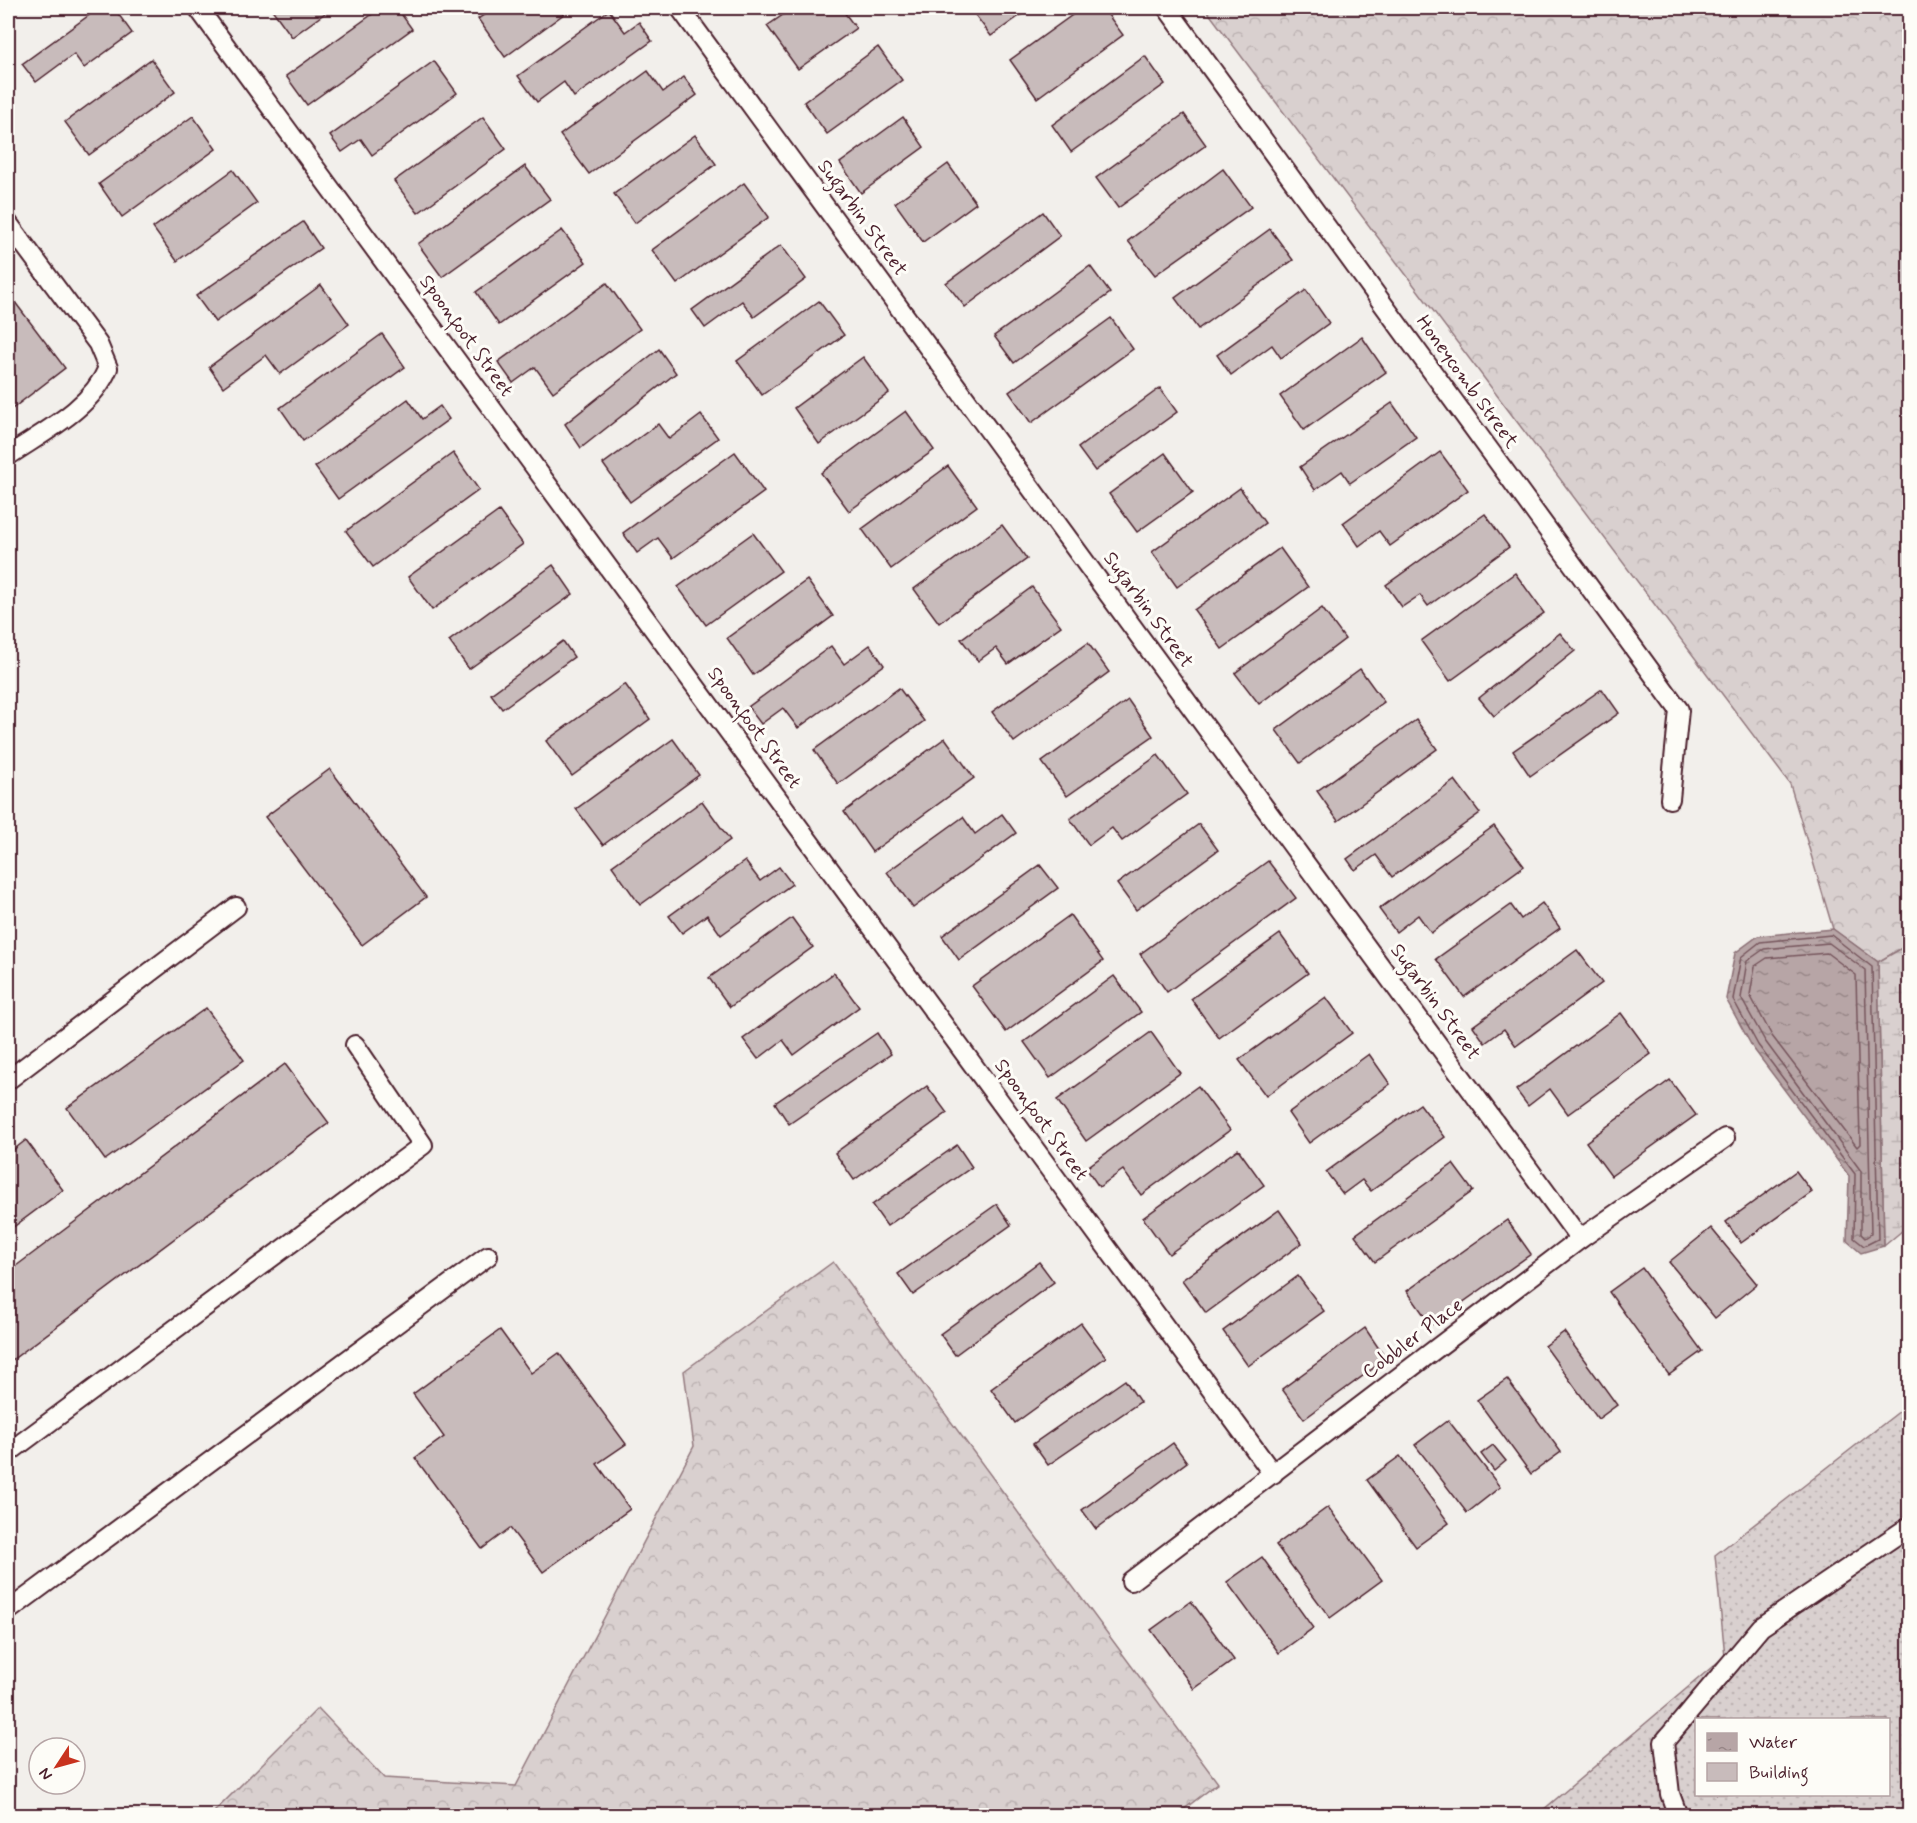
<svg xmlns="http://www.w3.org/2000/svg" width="1917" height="1823" font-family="Mynerve,sans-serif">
	<defs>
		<pattern id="grass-dots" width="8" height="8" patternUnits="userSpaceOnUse" patternTransform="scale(1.5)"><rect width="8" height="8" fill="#d9d0cf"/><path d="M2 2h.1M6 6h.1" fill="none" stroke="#bcb2b2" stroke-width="1.8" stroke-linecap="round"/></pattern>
		<pattern id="forest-crowns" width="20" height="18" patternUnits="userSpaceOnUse" patternTransform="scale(1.5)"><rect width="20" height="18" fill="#d9d0cf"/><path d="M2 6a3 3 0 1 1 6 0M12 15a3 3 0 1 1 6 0" fill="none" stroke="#bcb2b2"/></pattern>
		<pattern id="wetland-marsh" width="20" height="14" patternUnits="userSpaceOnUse" patternTransform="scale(1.5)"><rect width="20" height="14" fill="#d9d0cf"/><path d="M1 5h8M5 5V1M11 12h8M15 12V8" fill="none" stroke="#bcb2b2"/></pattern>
		<pattern id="water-ripples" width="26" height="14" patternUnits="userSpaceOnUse" patternTransform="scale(1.5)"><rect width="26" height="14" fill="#b7a5a6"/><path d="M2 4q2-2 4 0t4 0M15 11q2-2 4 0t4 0" fill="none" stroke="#978687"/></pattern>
	</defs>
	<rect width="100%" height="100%" fill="#f2efeb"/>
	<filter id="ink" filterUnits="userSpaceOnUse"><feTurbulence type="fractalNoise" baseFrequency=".0167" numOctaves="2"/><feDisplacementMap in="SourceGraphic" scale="12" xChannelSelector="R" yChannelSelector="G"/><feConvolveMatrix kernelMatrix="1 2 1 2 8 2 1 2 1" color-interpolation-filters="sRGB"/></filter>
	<g filter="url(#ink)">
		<path fill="url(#grass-dots)" stroke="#92787d" stroke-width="1.5" fill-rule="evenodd" d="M1909,1404V1815L1536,1816L1725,1656L1715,1555ZM1696,1720H1888V1794H1696Z"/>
		<g fill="url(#forest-crowns)" stroke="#92787d" stroke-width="1.5">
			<path d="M1205,8H1909V944L1878,962L1833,929L1790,784Z"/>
			<path d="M833,1262L1218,1783L1175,1816L211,1815L318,1708L384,1778L516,1786L694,1446L684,1371Z"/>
		</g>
		<path fill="url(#wetland-marsh)" stroke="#92787d" stroke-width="1.5" d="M1909,944V1225L1884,1246L1878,962Z"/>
		<path fill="url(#water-ripples)" stroke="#8b6f75" stroke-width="1.5" d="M1833,929L1878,962L1884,1246L1861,1253L1847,1241L1849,1176L1753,1048L1726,999L1735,953L1758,936Z"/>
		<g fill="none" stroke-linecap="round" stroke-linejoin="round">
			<g stroke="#76555c" stroke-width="1.5">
				<path d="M1831,935L1872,967L1878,1239L1864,1246L1854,1238L1855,1174L1758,1045L1733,999L1741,957L1760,942Z"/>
				<path d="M1829,943L1865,970L1871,1234L1865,1238L1861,1234V1171L1765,1041L1741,998L1747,961L1764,949Z"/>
				<path d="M1827,953L1856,975L1860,1144L1857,1147L1772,1036L1750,995L1755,966L1767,958Z"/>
			</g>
		</g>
		<g fill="#c8bbbb" stroke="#4a1f2b" stroke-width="1.5">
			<path d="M99,8H114L132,33L84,68L74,54L36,82L22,64Z"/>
			<path d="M271,8H332L292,37Z"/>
			<path d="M381,8H397L412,29L307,105L286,76Z"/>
			<path d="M494,8H572L505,57L478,19Z"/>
			<path d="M793,8H841L856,28L798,69L767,26Z"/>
			<path d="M970,8H1031L991,36Z"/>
			<path d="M1082,8H1103L1123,35L1037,98L1010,60Z"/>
			<path d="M609,10L625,32L639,22L652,41L574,97L564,82L537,102L518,76Z"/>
			<path d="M878,47L902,80L827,134L804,102Z"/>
			<path d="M1145,56L1165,84L1071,152L1052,125Z"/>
			<path d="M151,59L175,92L89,155L65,122Z"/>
			<path d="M434,61L457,93L372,155L361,139L342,152L330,136Z"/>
			<path d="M648,71L663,92L684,77L697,95L589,174L560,135Z"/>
			<path d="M1184,114L1206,145L1118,208L1096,178Z"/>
			<path d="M193,116L216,149L122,217L99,184Z"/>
			<path d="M483,117L506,149L418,213L394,181Z"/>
			<path d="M903,117L924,147L861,193L840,163Z"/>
			<path d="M695,135L716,164L635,223L614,194Z"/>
			<path d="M948,164L976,203L923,242L895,203Z"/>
			<path d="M525,166L550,199L442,277L418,244Z"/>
			<path d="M1223,169L1251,207L1155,275L1128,241Z"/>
			<path d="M233,170L257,203L177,261L153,228Z"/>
			<path d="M744,183L769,217L677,284L652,250Z"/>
			<path d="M1043,212L1060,236L965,307L946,283Z"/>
			<path d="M303,222L321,248L215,322L196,296Z"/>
			<path d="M1270,229L1293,260L1198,329L1175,298Z"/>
			<path d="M562,230L586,262L499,325L476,292Z"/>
			<path d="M781,245L806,279L754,317L742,301L705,328L692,310Z"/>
			<path d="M1090,266L1110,293L1014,363L994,336Z"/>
			<path d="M607,283L640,329L553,392L535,367L513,383L498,362Z"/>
			<path d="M321,285L349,324L280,374L266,355L223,387L209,367Z"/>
			<path d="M1306,290L1329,323L1281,358L1272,345L1231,375L1217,355Z"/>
			<path d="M8,293L65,368L8,412Z"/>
			<path d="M819,301L844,335L762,395L737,361Z"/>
			<path d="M1111,318L1133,349L1031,423L1009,392Z"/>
			<path d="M382,334L405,367L303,441L280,408Z"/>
			<path d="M1362,337L1386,372L1304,430L1280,396Z"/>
			<path d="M659,349L676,373L581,448L565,424Z"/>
			<path d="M863,357L889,393L819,444L794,408Z"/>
			<path d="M1160,388L1177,412L1095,471L1078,448Z"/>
			<path d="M408,399L422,419L440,406L449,419L338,499L315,467Z"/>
			<path d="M1392,403L1416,437L1350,483L1342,471L1315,490L1300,467Z"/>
			<path d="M906,411L934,450L849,511L821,473Z"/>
			<path d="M701,415L718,438L630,502L603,464L658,424L669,439Z"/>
			<path d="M735,452L764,492L673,558L658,538L637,553L623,533Z"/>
			<path d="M1440,452L1468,490L1390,546L1379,531L1359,546L1343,523Z"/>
			<path d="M453,453L479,490L373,567L346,531Z"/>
			<path d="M1165,453L1193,492L1137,532L1109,494Z"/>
			<path d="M948,466L977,506L891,569L862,529Z"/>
			<path d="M1240,488L1265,523L1177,587L1152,552Z"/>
			<path d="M499,511L523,544L432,610L408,577Z"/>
			<path d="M1485,514L1509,547L1428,606L1420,595L1402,607L1386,585Z"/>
			<path d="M1002,525L1027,559L939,623L914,589Z"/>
			<path d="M753,533L781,571L706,625L678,587Z"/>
			<path d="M1280,548L1308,587L1222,649L1194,610Z"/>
			<path d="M553,565L573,594L469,669L449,641Z"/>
			<path d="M1515,573L1544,613L1450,681L1421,641Z"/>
			<path d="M807,580L833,616L753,675L727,638Z"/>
			<path d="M1032,587L1061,626L1008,664L996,648L978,661L961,639Z"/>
			<path d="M1322,608L1345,639L1259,704L1235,673Z"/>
			<path d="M1560,633L1575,651L1494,716L1479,698Z"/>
			<path d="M563,641L574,657L502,709L491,694Z"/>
			<path d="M1088,643L1109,672L1014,742L992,712Z"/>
			<path d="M870,645L884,665L798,728L783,708L761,724L748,707L831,646L844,664Z"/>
			<path d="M1360,669L1384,702L1300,763L1276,730Z"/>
			<path d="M625,684L650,719L572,776L546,741Z"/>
			<path d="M899,688L924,721L838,784L814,750Z"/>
			<path d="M1602,689L1619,713L1530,776L1513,751Z"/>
			<path d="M1128,700L1153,736L1067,796L1042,762Z"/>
			<path d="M1416,720L1437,749L1338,821L1317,791Z"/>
			<path d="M945,738L974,778L872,852L844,812Z"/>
			<path d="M673,739L699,775L603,845L576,809Z"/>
			<path d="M1158,755L1187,794L1122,841L1112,828L1089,845L1070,819Z"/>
			<path d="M330,769L426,897L362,945L265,817Z"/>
			<path d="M1455,780L1480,813L1392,877L1376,855L1355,870L1347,859Z"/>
			<path d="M702,801L730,840L640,905L612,866Z"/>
			<path d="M1002,814L1016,833L913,908L887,872L963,817L975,834Z"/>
			<path d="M1199,824L1218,850L1136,910L1117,884Z"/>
			<path d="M1494,826L1524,866L1431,933L1418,915L1396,932L1379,909Z"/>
			<path d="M745,861L760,881L779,867L792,884L721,935L707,915L682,933L669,916Z"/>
			<path d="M1268,861L1296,898L1167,992L1140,954Z"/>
			<path d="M1040,865L1058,888L959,960L942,936Z"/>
			<path d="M1542,903L1560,928L1464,997L1436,959L1511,905L1521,919Z"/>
			<path d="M1070,915L1103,961L1006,1032L972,986Z"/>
			<path d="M792,918L813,947L730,1007L709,978Z"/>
			<path d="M1280,934L1308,973L1219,1038L1191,999Z"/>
			<path d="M1577,950L1602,983L1516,1046L1504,1029L1485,1043L1473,1026Z"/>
			<path d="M834,973L859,1007L794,1055L783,1040L758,1059L743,1039Z"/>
			<path d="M1114,976L1141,1012L1050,1078L1024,1042Z"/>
			<path d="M1326,997L1352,1033L1266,1096L1239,1060Z"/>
			<path d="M206,1008L244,1060L105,1160L67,1108Z"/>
			<path d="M1621,1013L1651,1054L1568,1114L1550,1089L1528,1106L1516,1090Z"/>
			<path d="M1151,1032L1180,1073L1086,1141L1057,1100Z"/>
			<path d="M877,1033L891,1054L789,1124L775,1103Z"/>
			<path d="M1369,1054L1390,1084L1309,1143L1288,1113Z"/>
			<path d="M285,1064L329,1123L8,1363V1272Z"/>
			<path d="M1670,1080L1696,1115L1611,1176L1586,1142Z"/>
			<path d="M927,1086L947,1113L854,1180L835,1153Z"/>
			<path d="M1198,1086L1230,1130L1141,1195L1123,1170L1099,1187L1086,1168Z"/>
			<path d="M1420,1104L1445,1137L1371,1191L1362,1180L1343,1194L1326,1172Z"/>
			<path d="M26,1140L63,1190L8,1231V1154Z"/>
			<path d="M957,1145L972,1167L887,1226L872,1205Z"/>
			<path d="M1238,1149L1264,1185L1169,1254L1143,1218Z"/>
			<path d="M1453,1164L1473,1191L1375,1262L1355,1235Z"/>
			<path d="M1796,1171L1812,1192L1741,1243L1726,1222Z"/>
			<path d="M997,1204L1011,1225L913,1295L898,1274Z"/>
			<path d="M1279,1210L1302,1243L1206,1313L1182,1280Z"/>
			<path d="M1507,1220L1531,1254L1431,1325L1407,1291Z"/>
			<path d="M1711,1228L1757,1284L1715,1318L1669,1262Z"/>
			<path d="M1039,1262L1054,1282L955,1355L940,1334Z"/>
			<path d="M1642,1268L1702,1351L1669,1375L1609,1292Z"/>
			<path d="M1298,1276L1324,1311L1248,1366L1223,1331Z"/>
			<path d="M1081,1323L1106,1357L1015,1423L991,1389Z"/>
			<path d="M1365,1328L1386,1359L1304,1419L1282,1389Z"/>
			<path d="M500,1330L531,1373L559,1353L626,1444L597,1464L630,1509L543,1572L510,1528L482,1549L415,1458L444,1437L413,1394Z"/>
			<path d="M1564,1332L1617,1405L1598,1419L1545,1346Z"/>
			<path d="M1507,1379L1561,1452L1531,1474L1477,1400Z"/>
			<path d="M1125,1380L1140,1402L1048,1465L1033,1444Z"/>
			<path d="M1448,1420L1500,1487L1467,1513L1415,1445Z"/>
			<path d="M1173,1443L1187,1462L1096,1529L1082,1510Z"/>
			<path d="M1493,1445L1506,1461L1494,1471L1481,1454Z"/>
			<path d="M1400,1456L1449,1523L1416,1547L1367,1480Z"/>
			<path d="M1328,1507L1382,1580L1330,1618L1276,1545Z"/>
			<path d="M1262,1557L1313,1628L1279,1653L1227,1582Z"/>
			<path d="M1191,1601L1234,1660L1194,1689L1151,1630Z"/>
		</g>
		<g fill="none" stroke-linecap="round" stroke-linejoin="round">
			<g stroke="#4a1f2b" stroke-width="22">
				<g id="service">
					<path d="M198,8L1273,1474"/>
					<path d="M680,8L1580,1239"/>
					<path d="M1167,8L1679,710L1670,799"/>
					<path d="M8,223L98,344L108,368C91,409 43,432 8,456"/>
					<path d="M8,1080L236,907"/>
					<path d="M8,1453L423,1145L355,1045"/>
					<path d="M1131,1581L1580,1239L1725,1138"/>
					<path d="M8,1611L488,1256"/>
					<path d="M1678,1816L1670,1794L1664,1742L1761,1627L1910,1526"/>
				</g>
			</g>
			<use href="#service" stroke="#fdfcf7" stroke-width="18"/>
		</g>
	</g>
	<g text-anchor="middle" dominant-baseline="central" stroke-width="6" stroke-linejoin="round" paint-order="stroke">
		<g font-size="20" fill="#4a1f2b" stroke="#fdfcf7">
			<text transform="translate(862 218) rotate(54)">Sugarbin Street</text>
			<text transform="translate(466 336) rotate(54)">Spoonfoot Street</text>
			<text transform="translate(1467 382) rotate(54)">Honeycomb Street</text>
			<text transform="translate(1148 610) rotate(54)">Sugarbin Street</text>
			<text transform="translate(754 728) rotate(54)">Spoonfoot Street</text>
			<text transform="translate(1435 1002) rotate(54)">Sugarbin Street</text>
			<text transform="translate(1041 1120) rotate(54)">Spoonfoot Street</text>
			<text transform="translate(1413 1339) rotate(-37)">Cobbler Place</text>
		</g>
	</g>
	<rect width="1917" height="1823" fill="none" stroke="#fdfcf7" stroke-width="30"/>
	<rect x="15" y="15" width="1887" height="1793" fill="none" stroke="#4a1f2b" stroke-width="2" filter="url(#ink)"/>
	<rect x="1695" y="1718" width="195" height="78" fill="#fdfcf7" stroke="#b5a4a5" stroke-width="1.5"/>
	<rect x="1707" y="1733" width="30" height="18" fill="url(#water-ripples)" stroke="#b5a4a5" stroke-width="1.5"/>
	<text x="1749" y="1748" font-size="18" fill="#4a1f2b">Water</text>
	<rect x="1707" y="1763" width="30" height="18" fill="#c8bbbb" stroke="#b5a4a5" stroke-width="1.5"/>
	<text x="1749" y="1778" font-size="18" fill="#4a1f2b">Building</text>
	<g transform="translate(57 1766) rotate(234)"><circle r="28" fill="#fdfcf7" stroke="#b5a4a5" stroke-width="1.5"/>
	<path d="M0-4.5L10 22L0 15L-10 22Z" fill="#c8321e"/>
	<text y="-9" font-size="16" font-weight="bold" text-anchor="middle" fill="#4a1f2b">N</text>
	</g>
</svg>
